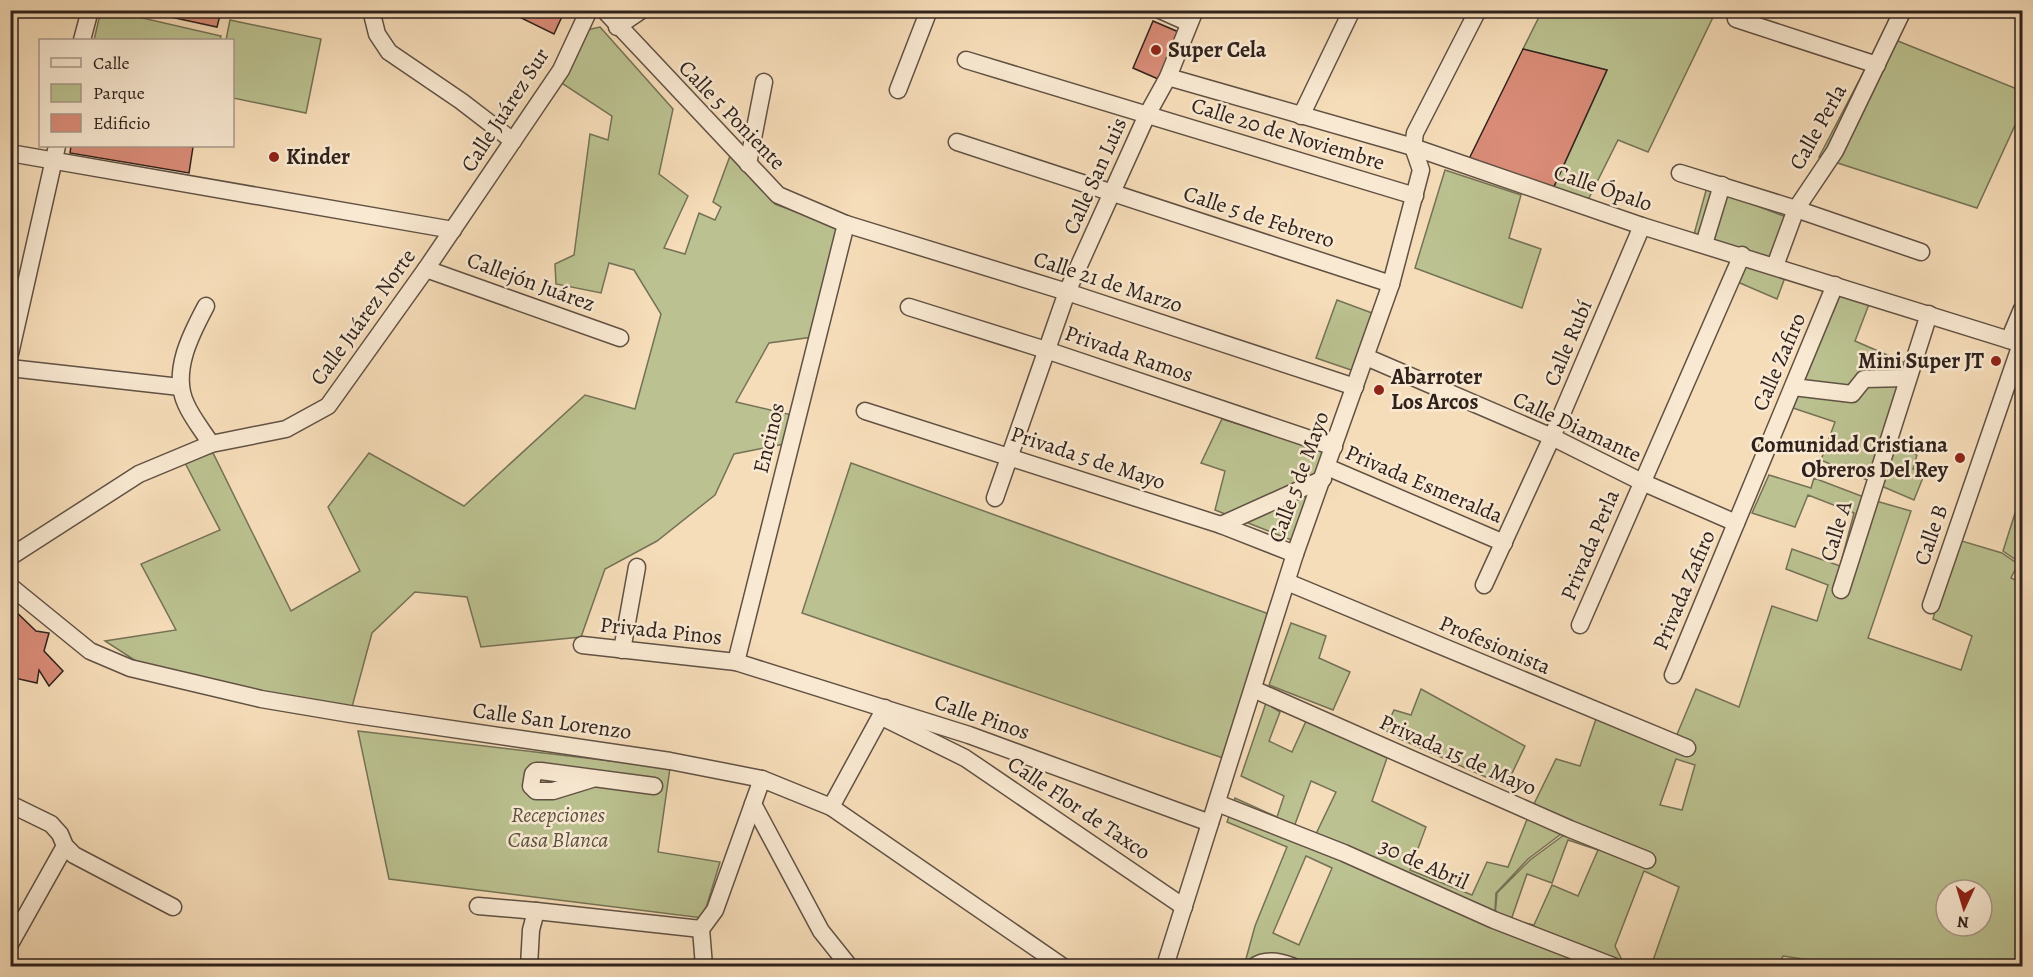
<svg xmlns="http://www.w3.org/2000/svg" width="2033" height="977" font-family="Alegreya,serif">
	<rect width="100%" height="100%" fill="#f6ddb9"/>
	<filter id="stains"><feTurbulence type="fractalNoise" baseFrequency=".00333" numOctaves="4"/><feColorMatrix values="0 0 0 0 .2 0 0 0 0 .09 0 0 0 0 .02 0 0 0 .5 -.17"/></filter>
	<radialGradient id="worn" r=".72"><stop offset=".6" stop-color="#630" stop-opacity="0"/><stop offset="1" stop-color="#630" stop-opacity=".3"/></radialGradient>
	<g fill="#bbc190" stroke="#757256" stroke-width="1.5" fill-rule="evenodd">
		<path d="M101,10L112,11L221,36L220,40H94Z"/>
		<path d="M1542,11H1716L1648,152L1618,140L1586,204L1551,193L1607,70L1523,49Z"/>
		<path d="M230,20L321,39L306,113L233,98L232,40H226Z"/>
		<path d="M600,27L673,109L659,174L688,196L664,248L685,254L699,213L715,220L721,207L713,202L730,156L775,204L842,229L813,337L769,343L736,402L796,416L789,443L734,454L715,495L657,541L605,569L581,637L481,647L467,597L415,592L372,633L352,707L267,693L139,663L105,641L176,630L141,564L220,530L184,461L213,453L291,611L360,571L328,507L369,453L464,506L585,395L635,409L661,314L634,270L609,263L601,293L556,284L555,264L574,255L590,134L608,140L612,116L560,82L587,30Z"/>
		<path d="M1883,35L2022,91V123L2017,121L1977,208L1819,157Z"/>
		<path d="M1445,170L1521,195L1509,238L1541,249L1522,308L1415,268Z"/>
		<path d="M1707,187L1789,218L1773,263L1693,238Z"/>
		<path d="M1742,257L1787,272L1777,299L1733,280Z"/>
		<path d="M1836,288L1871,299L1855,341L1908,364L1867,480L1821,460L1835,422L1787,406Z"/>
		<path d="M1337,300L1372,313L1354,371L1316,358Z"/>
		<path d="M1222,419L1325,451L1294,541L1215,510L1225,471L1201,463Z"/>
		<path d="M1886,444L1917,455L1913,469L1926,470L1914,500L1872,482Z"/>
		<path d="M851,463L1269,614L1223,758L802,613Z"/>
		<path d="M1769,475L1811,488L1814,478L1869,499L1911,511L1868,638L1961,670L1972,636L1933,619L1946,564L1962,541L2002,553L2018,564L2011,578L2022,583V671L2018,689L2022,691V966H1850L1783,956L1778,966H1651L1679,887L1644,871L1615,946L1625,966H1244L1255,926L1287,847L1227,822L1235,798L1277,817L1284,796L1241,776L1266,703L1280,712L1269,741L1292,752L1307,719L1387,758L1372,801L1426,827L1410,870L1472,895L1487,862L1508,867L1528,817L1565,831L1528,859L1496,893L1494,927L1497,893L1530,860L1572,829L1531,810L1556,759L1580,766L1598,713L1673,744L1696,689L1739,707L1772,606L1817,621L1828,585L1786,569L1792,549L1840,566L1854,513L1808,495L1795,527L1752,513ZM1676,759L1695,765L1682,810L1660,805ZM1311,781L1336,792L1314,838L1294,827ZM1568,840L1598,850L1578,896L1552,885L1534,925L1511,920L1527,874L1552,883ZM1306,856L1332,868L1299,945L1273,933ZM1946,890H1982V926H1946Z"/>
		<path d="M2022,491V564L2003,551Z"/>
		<path d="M1291,623L1326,636L1319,658L1350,672L1333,710L1269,685Z"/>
		<path d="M1421,689L1525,746L1506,786L1398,738L1385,730L1394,710L1411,715Z"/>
		<path d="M358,731L670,768L658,852L720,862L703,918L389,879Z"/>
	</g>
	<g fill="#da8c78" stroke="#2f221d" stroke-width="1.5">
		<path d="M147,10H198L220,15L217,27L147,12Z"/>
		<path d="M517,10H565L554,34L515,15Z"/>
		<path d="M1153,21L1181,33L1158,79L1133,68Z"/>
		<path d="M1523,49L1607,70L1551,193L1466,165Z"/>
		<path d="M71,146H184L193,147L189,173L70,153Z"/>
		<path d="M10,606L36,631L49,633L44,651L63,671L49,686L39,670L37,683L10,677V642L13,624L10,622Z"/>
	</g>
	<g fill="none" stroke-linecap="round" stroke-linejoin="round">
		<g stroke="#615144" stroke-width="19">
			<g id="minor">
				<path d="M371,10L377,34L389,52L461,101L513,141"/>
				<path d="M604,10L778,195L846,224L1067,292L1355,387"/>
				<path d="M1160,10L1189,23"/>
				<path d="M1736,19L1877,65"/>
				<path d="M617,27L642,10"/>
				<path d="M82,40L90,10"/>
				<path d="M966,60L1415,196"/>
				<path d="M1168,77L1413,147L1642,226L2022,344"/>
				<path d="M898,90L929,10"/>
				<path d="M1301,116L1352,10"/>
				<path d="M957,142L1391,284"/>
				<path d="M10,153L453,230"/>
				<path d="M748,164L764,82"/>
				<path d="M1680,173L1796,209L1921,252"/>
				<path d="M1704,244L1722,185"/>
				<path d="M1775,266L1796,209L1835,151L1903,10"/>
				<path d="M426,269L620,338"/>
				<path d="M206,306C191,334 171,372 186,404C192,418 203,431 211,444"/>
				<path d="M909,307L1046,350L1334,447"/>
				<path d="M2009,340L2022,309"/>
				<path d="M10,354L57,146"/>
				<path d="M1366,357L1552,437L1642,482L1736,523"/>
				<path d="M10,368L180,387"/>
				<path d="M1793,387L1852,394L1864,379L1908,378"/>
				<path d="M865,411L1221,525L1295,554"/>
				<path d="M1327,467L1504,543"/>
				<path d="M995,498L1067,292L1147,115L1168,77L1195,10"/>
				<path d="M1221,525L1323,479"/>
				<path d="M10,557L139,474L211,444L286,429L328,406L426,269L561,70L589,10"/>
				<path d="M1287,582L1687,748"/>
				<path d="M1484,585L1552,437L1642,226"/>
				<path d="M10,586L90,651L130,668L261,699L350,714L670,761L762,779L831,807L1062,966"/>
				<path d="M1841,590L1929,314"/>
				<path d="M1931,605L2021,344"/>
				<path d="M1580,625L1742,255"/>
				<path d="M582,645L736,662L969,735L1210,823"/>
				<path d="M622,650L637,567"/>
				<path d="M736,662L846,224"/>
				<path d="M1673,675L1835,285"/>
				<path d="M1253,689L1570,829L1647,860"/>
				<path d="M882,717L965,758L1184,907"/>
				<path d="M592,779L553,791H536L531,786L533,774L536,771H541L654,786"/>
				<path d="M1217,803L1344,853L1494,920L1613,966"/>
				<path d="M10,804L51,824L60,834L65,846L74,855L173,907"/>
				<path d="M753,804L821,931L849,966"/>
				<path d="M831,807L885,708"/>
				<path d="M478,906L536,911L701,929"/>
				<path d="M10,944L65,846"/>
				<path d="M529,966L531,930L536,911"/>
				<path d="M704,966L701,929L715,910L762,779"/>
				<path d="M1165,966L1295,554L1391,284L1421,170L1413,147L1415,133L1478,10"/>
				<path d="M1255,966C1266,958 1280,962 1292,966"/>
			</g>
		</g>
		<use href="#minor" stroke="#f9e9d2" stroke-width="16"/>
	</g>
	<g fill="#8f2418" stroke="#f9e9d2" stroke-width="2">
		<circle cx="1156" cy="50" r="6"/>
		<circle cx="274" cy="157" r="6"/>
		<circle cx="1996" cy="361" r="6"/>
		<circle cx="1379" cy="390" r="6"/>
		<circle cx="1960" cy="458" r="6"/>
	</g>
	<g text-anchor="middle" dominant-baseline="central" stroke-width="5" stroke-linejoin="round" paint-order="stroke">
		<g font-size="22" font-weight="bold" fill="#2f221d" stroke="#f9e9d2" text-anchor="start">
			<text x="1168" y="50">Super Cela</text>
			<text x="286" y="157">Kinder</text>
			<text x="1984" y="361" text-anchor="end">Mini Super JT</text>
			<text x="1391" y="377">Abarroter<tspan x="1391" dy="25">Los Arcos</tspan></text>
			<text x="1948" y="445" text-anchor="end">Comunidad Cristiana<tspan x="1948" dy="25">Obreros Del Rey</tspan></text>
		</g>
		<g font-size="22" fill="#2f221d" stroke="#f9e9d2">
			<text transform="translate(505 110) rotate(-57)">Calle Juárez Sur</text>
			<text transform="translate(732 115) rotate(46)">Calle 5 Poniente</text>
			<text transform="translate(1818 127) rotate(-61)">Calle Perla</text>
			<text transform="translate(1288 134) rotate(17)">Calle 20 de Noviembre</text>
			<text transform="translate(1095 176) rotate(-66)">Calle San Luis</text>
			<text transform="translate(1603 188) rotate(19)">Calle Ópalo</text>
			<text transform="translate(1259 217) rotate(18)">Calle 5 de Febrero</text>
			<text transform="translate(531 282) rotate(20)">Callejón Juárez</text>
			<text transform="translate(1108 282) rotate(18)">Calle 21 de Marzo</text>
			<text transform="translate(363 317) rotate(-54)">Calle Juárez Norte</text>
			<text transform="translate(1568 343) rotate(-67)">Calle Rubí</text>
			<text transform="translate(1129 354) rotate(19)">Privada Ramos</text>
			<text transform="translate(1779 362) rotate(-67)">Calle Zafiro</text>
			<text transform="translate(1577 427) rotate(25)">Calle Diamante</text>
			<text transform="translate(769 438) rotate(-76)">Encinos</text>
			<text transform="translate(1088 458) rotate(18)">Privada 5 de Mayo</text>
			<text transform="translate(1299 477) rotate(-70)">Calle 5 de Mayo</text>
			<text transform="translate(1424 484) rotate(23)">Privada Esmeralda</text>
			<text transform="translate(1836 531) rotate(-73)">Calle A</text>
			<text transform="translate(1931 535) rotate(-71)">Calle B</text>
			<text transform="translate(1590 545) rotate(-67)">Privada Perla</text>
			<text transform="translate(1684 590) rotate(-67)">Privada Zafiro</text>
			<text transform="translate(661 631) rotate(6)">Privada Pinos</text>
			<text transform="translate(1495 645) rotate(23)">Profesionista</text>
			<text transform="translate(982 717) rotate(19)">Calle Pinos</text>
			<text transform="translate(552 721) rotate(8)">Calle San Lorenzo</text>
			<text transform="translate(1458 755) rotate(24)">Privada 15 de Mayo</text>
			<text transform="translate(1079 808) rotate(34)">Calle Flor de Taxco</text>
			<text transform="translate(1424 864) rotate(24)">30 de Abril</text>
		</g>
		<g font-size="22" font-style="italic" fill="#595240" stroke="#f9e9d2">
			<text x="558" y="815">Recepciones<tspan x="558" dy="25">Casa Blanca</tspan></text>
		</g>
	</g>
	<rect width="2033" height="977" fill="none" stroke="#f6ddb9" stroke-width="36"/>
	<rect x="12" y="12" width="2009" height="953" fill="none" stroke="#2f221d" stroke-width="3"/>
	<rect x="18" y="18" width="1997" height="941" fill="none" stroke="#2f221d" stroke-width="1.5"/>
	<rect x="39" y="39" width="195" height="108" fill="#f9e9d2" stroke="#a8998a" stroke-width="1.5"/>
	<rect x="51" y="58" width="30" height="9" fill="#f9e9d2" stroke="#a8998a" stroke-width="1.5"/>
	<text x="93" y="69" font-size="18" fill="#2f221d">Calle</text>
	<rect x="51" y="84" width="30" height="18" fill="#bbc190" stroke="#a8998a" stroke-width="1.5"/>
	<text x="93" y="99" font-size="18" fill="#2f221d">Parque</text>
	<rect x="51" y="114" width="30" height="18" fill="#da8c78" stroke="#a8998a" stroke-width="1.5"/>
	<text x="93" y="129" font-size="18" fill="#2f221d">Edificio</text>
	<g transform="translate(1964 908) rotate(184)"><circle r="28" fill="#f9e9d2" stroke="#a8998a" stroke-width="1.5"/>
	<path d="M0-4.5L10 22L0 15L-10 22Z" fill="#8f2418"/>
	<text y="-9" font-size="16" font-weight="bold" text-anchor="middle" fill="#2f221d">N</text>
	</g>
	<rect width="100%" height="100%" filter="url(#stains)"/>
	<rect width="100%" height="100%" fill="url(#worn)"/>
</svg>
